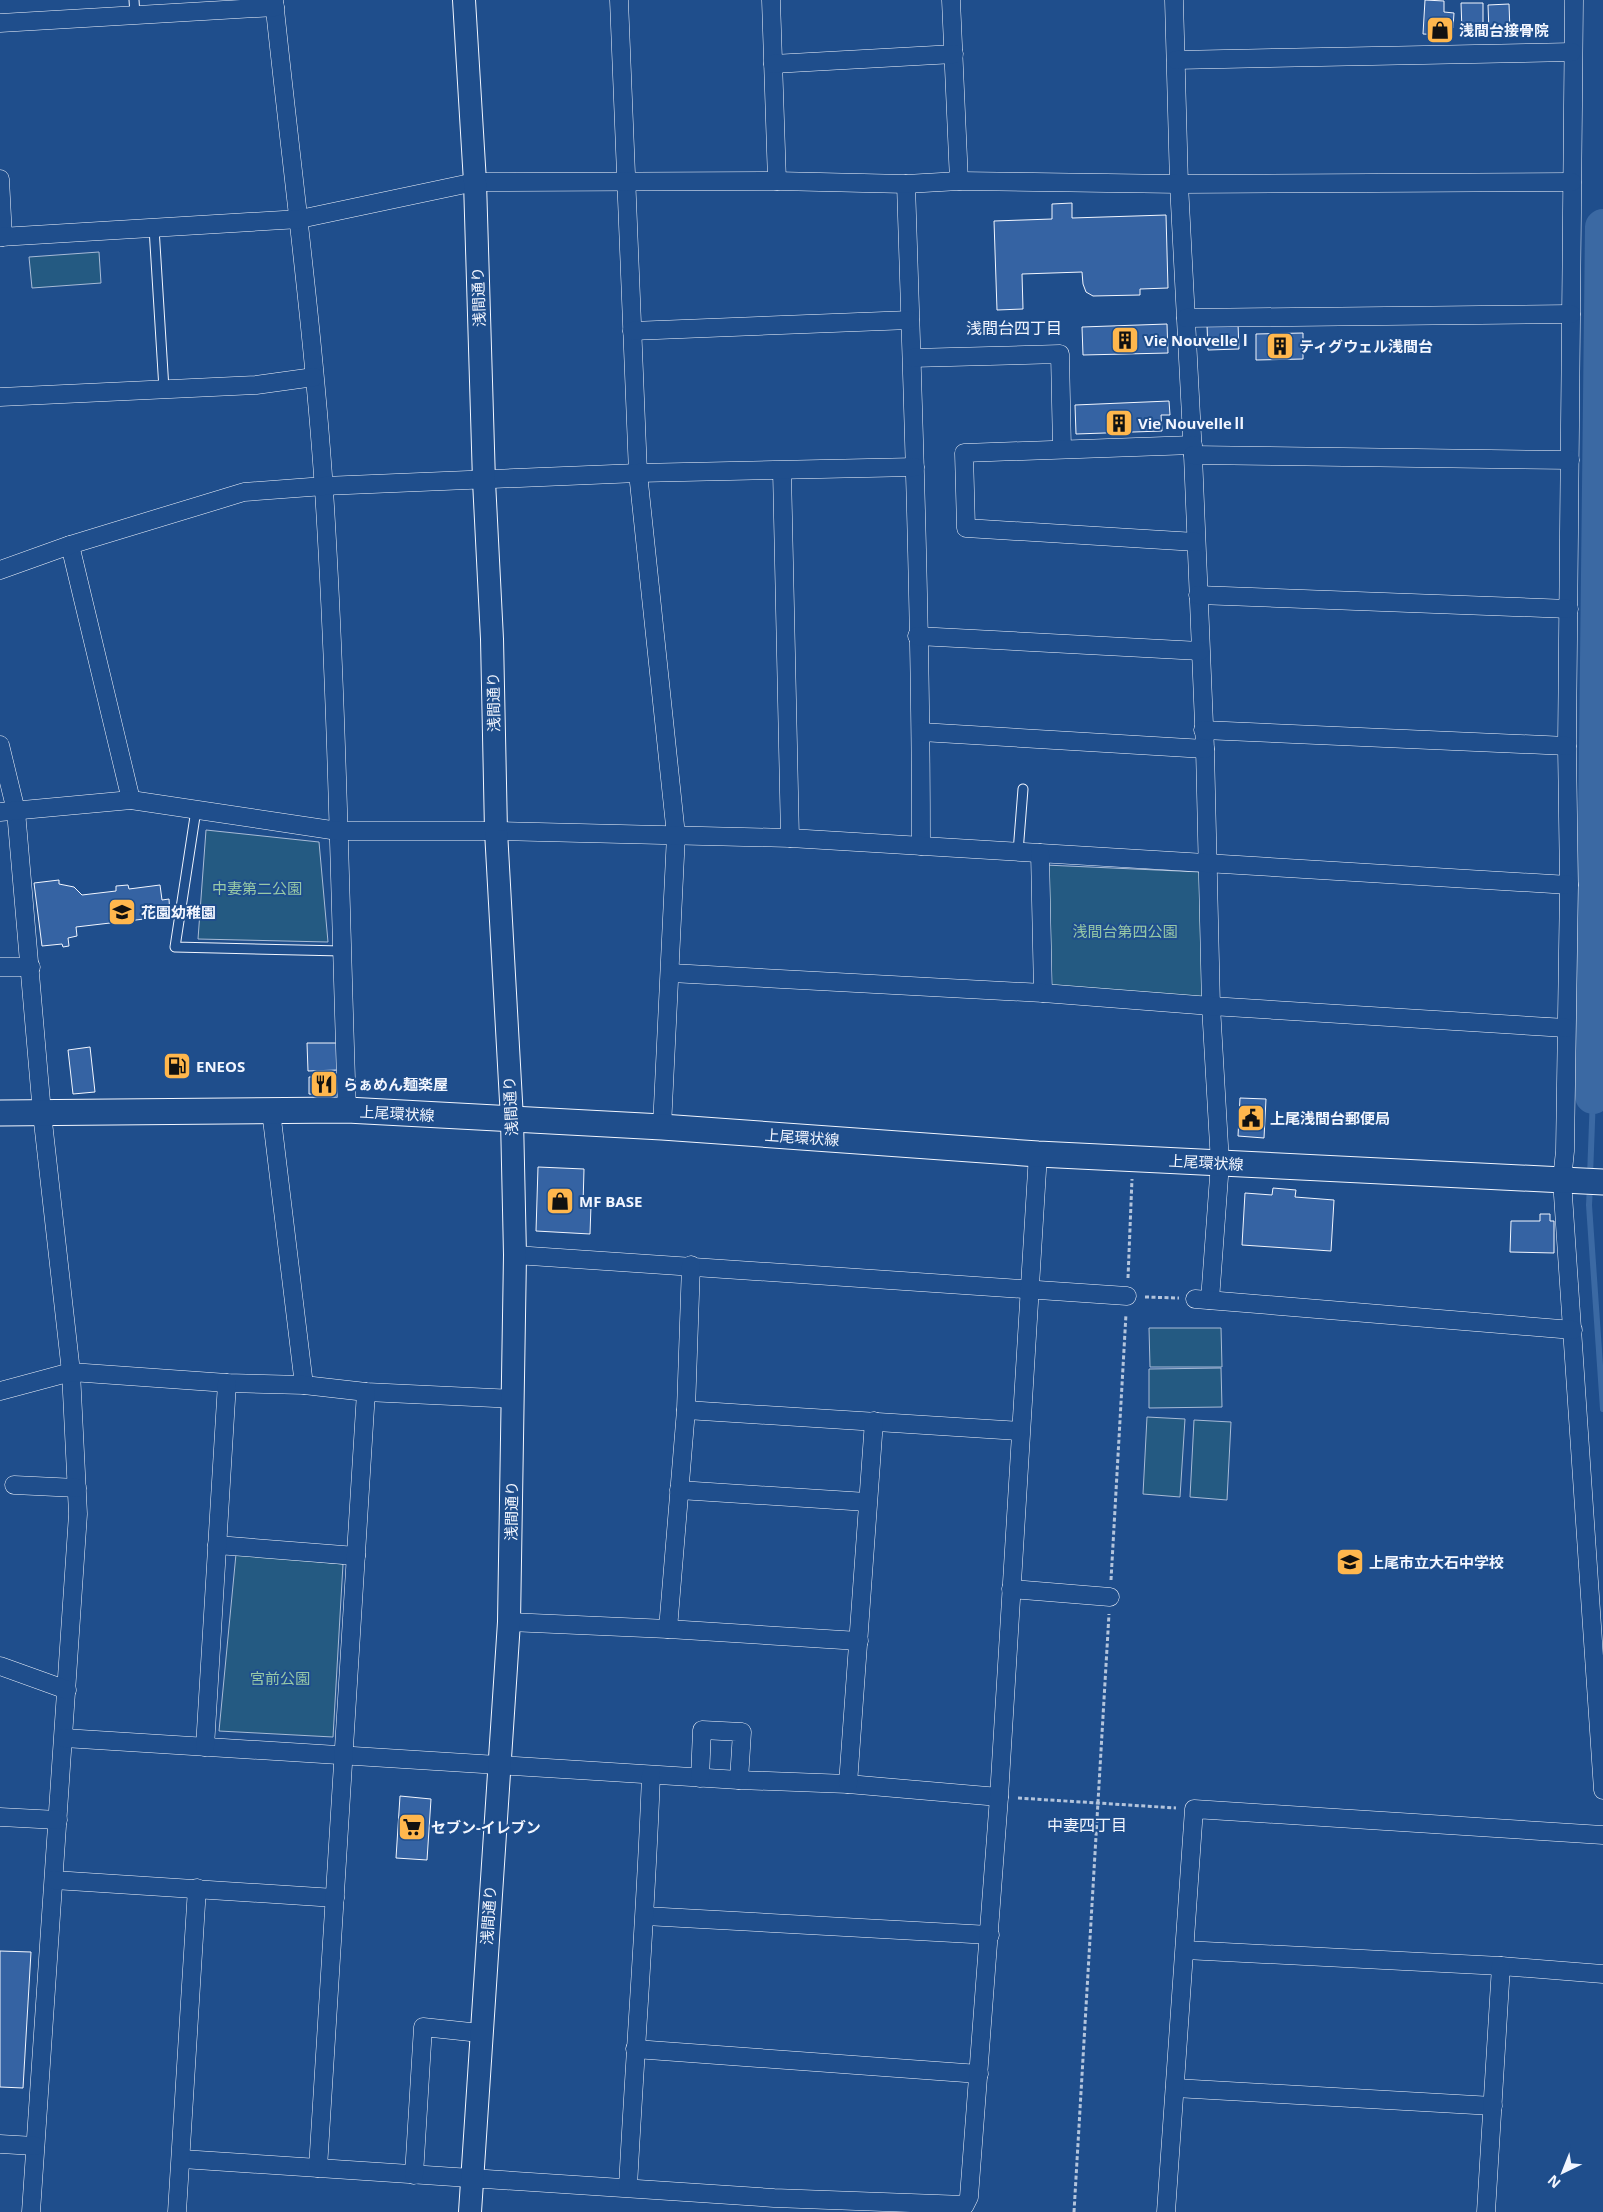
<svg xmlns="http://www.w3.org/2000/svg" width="1603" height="2212" font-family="'Open Sans','Noto Sans JP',sans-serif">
	<rect width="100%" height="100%" fill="#1f4e8c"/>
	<g fill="#245a82" stroke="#a8bbd7">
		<path d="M99,252L101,283L32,288L29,257Z"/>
		<path d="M206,830L319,842L328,942L198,939Z"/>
		<path d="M1045,865L1201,872L1204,998L1048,989Z"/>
		<path d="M1221,1328L1222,1367H1150L1149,1328Z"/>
		<path d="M1221,1368L1222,1407L1149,1408V1369Z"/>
		<path d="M1147,1417L1185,1419L1180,1497L1143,1494Z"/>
		<path d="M1194,1420L1231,1422L1227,1500L1190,1497Z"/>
		<path d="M236,1554L343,1564L333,1737L219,1731Z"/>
	</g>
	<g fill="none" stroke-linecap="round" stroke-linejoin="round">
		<g stroke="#3b69a3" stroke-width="6">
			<path d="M1590,1176L1593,1096"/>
			<path d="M1590,1186L1589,1205L1603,1409"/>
		</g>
		<path stroke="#3b69a3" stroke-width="36" d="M1593,1096L1603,227"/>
	</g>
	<g fill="#3563a3" stroke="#f2f6ff">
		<path d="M1425,0L1444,1V12L1454,13L1453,28H1446V35L1423,34Z"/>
		<path d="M1461,3H1483V24H1474V30L1462,31Z"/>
		<path d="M1509,4L1510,31L1489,32L1488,5Z"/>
		<path d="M1072,203V218L1166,215L1168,288L1140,289V295L1093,296L1086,292L1083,284L1082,272L1022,274L1023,309L997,310L994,221L1052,219V204Z"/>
		<path d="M1167,324L1168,353L1083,355L1082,327Z"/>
		<path d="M1238,324L1239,349L1208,350L1207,325Z"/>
		<path d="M1303,333V359L1256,360V334Z"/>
		<path d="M1169,401L1170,415H1161L1162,431L1076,434L1075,405Z"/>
		<path d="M59,880V884L74,887L82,895L116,891V886L128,885L129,889L160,885L162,900L169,899L170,916L76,927L77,936L68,938L69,946L63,947L62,944L42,946L34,883Z"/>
		<path d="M307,1043H339V1070L308,1071Z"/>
		<path d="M90,1047L95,1092L73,1094L68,1050Z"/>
		<path d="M309,1077H340L339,1095L309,1094Z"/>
		<path d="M1240,1098L1266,1099L1264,1138L1238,1136Z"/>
		<path d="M538,1167L584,1169L583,1205H591L590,1234L536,1231Z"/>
		<path d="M1273,1188L1296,1190L1295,1197L1334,1200L1331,1251L1242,1245L1245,1193L1272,1195Z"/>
		<path d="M1540,1214H1550V1221H1554V1253L1510,1252L1511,1221H1540Z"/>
		<path d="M400,1796L431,1799L427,1860L396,1858Z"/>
		<path d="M0,1951L31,1952L23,2088L0,2087Z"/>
	</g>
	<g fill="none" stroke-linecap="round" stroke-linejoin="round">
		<g stroke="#f2f6ff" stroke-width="11">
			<g id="service">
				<path d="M134,0L135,15"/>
				<path d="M154,228L164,389"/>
				<path d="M196,810L175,947L342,951"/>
				<path d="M1018,852L1023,789"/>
			</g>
		</g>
		<g stroke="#f2f6ff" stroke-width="19">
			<g id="minor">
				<path d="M274,0C291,163 313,326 324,490C337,696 340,903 347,1110"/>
				<path d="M619,0L638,473L676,835L662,1127"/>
				<path d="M771,0L777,181"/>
				<path d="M951,0L959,181"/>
				<path d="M1174,0L1179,184L1193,455L1205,749L1211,1006L1220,1163L1210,1300"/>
				<path d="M1574,0L1567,746L1569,885L1565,1151L1562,1180L1603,1790"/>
				<path d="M0,23L275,7"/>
				<path d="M1176,60L1572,52"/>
				<path d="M773,64L954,54"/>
				<path d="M0,179L3,237"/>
				<path d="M906,184C913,405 921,625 921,846"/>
				<path d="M0,237L300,219L475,182L777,181L906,184L959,181L1179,184L1572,182"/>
				<path d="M1186,318L1571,314"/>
				<path d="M632,331L910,320"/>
				<path d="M912,358L1060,354L1062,449"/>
				<path d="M0,397L256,385L314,377"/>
				<path d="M1193,445L964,453L966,528L1196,542"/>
				<path d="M1193,455L1570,460"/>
				<path d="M782,471L790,838"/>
				<path d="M70,545L131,800"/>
				<path d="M0,570L70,545L244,492L324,486L638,473L915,467"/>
				<path d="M1198,595L1569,609"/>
				<path d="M917,636L1200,651"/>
				<path d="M1203,730L1567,746"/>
				<path d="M921,732L1205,749"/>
				<path d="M0,745L16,811L42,1113L71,1372L78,1514L31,2212"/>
				<path d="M0,812L131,800L338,831H496L790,838L1569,885"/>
				<path d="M1040,853L1043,993"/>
				<path d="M0,967H31"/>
				<path d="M671,973L1043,993L1211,1006L1566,1028"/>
				<path d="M271,1111L304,1385"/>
				<path d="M515,1255L1127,1296"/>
				<path d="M1195,1299L1573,1330"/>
				<path d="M0,1391L71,1372L227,1383L304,1385L366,1392L513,1399"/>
				<path d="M686,1410L1020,1431"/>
				<path d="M14,1485L77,1488"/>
				<path d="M679,1490L867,1502"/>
				<path d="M217,1545L356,1556"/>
				<path d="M1011,1589L1110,1597"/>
				<path d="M509,1622L668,1629L859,1641"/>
				<path d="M668,1629L686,1410L691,1265"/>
				<path d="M0,1666L67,1690"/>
				<path d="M64,1738L739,1780L848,1784L999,1797"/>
				<path d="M205,1747L227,1383"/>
				<path d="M700,1778L702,1730L742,1732L739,1780"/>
				<path d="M848,1784L874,1421"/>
				<path d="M0,1817L58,1820"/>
				<path d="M54,1880L335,1898"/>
				<path d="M645,1916L990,1935"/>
				<path d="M1185,1950L1501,1966L1603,1974"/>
				<path d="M635,2049L979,2074"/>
				<path d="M1175,2088L1493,2106"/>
				<path d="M0,2144L35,2146"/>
				<path d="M182,2159L774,2198L965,2205L969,2197L999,1797L1038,1154"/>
				<path d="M318,2168L366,1392"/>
				<path d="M414,2175L423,2027L480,2033"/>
				<path d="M628,2187C635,2050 646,1912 651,1775"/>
				<path d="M177,2212L197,1888"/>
				<path d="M1166,2212L1194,1809L1603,1835"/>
				<path d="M1486,2212L1501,1966"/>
			</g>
		</g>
		<g stroke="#f2f6ff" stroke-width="24">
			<path id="tertiary" d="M464,0L475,182L484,481L492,639L496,831L512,1119L515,1255L509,1622L470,2212"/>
		</g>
		<g stroke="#f2f6ff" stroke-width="27">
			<path id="secondary" d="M0,1113L347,1110L662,1127L1038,1154L1603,1182"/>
		</g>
		<g stroke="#b3c4dc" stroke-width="3" stroke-dasharray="4 2.5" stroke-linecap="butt">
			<path d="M1128,1278L1132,1179"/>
			<path d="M1145,1297L1179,1298"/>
			<path d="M1111,1580L1126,1314"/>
			<path d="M1018,1798L1176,1808"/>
			<path d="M1074,2212L1109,1614"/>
		</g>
		<use href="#service" stroke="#1f4e8c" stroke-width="9"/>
		<use href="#minor" stroke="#1f4e8c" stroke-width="18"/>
		<use href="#tertiary" stroke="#1f4e8c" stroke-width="22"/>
		<use href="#secondary" stroke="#1f4e8c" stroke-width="25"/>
	</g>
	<defs>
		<g id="shop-square" transform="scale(1.4375)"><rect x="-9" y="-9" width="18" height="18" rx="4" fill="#ffb74d" stroke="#1f4e8c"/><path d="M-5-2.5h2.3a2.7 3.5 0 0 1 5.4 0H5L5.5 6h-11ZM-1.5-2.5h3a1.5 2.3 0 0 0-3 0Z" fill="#111"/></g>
		<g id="building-square" transform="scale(1.4375)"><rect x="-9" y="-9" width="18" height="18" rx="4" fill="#ffb74d" stroke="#1f4e8c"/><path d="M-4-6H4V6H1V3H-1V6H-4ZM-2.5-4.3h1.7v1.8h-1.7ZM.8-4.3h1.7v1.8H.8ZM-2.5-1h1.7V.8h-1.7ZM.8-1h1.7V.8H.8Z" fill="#111"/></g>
		<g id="school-square" transform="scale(1.4375)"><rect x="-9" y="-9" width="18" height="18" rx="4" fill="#ffb74d" stroke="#1f4e8c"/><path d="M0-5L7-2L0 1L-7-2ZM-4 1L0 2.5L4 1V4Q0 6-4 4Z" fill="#111"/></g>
		<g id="fuel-square" transform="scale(1.4375)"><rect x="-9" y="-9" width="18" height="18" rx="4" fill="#ffb74d" stroke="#1f4e8c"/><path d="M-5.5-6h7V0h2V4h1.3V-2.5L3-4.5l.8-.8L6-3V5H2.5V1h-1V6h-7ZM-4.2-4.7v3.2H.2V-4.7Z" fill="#111"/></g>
		<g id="restaurant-square" transform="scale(1.4375)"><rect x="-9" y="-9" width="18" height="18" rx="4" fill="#ffb74d" stroke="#1f4e8c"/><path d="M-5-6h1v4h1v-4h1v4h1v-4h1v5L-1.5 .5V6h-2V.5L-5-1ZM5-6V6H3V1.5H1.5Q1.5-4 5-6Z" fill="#111"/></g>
		<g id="civic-square" transform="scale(1.4375)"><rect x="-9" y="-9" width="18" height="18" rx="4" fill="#ffb74d" stroke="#1f4e8c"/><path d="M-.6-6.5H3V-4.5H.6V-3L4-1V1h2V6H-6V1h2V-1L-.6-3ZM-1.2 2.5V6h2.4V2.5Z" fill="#111"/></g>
		<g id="supermarket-square" transform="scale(1.4375)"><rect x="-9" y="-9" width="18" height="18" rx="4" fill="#ffb74d" stroke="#1f4e8c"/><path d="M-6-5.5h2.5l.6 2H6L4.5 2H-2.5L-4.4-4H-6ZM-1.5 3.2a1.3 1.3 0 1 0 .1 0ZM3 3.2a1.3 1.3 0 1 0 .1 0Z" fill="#111"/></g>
	</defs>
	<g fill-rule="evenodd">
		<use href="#shop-square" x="1440" y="30"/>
		<use href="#building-square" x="1125" y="340"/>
		<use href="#building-square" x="1280" y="346"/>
		<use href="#building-square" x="1119" y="423"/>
		<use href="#school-square" x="122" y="912"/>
		<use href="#fuel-square" x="177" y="1066"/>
		<use href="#restaurant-square" x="324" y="1084"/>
		<use href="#civic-square" x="1251" y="1118"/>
		<use href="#shop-square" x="560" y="1201"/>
		<use href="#school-square" x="1350" y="1562"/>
		<use href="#supermarket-square" x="412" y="1827"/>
	</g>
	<g text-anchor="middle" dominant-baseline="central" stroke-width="4" stroke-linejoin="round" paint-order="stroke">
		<g font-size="15" font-weight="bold" fill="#f2f6ff" stroke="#1f4e8c" text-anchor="start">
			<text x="1459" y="30">浅間台接骨院</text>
			<text x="1144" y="340">Vie NouvelleⅠ</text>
			<text x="1299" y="346">ティグウェル浅間台</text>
			<text x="1138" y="423">Vie NouvelleⅡ</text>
			<text x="141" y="912">花園幼稚園</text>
			<text x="196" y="1066">ENEOS</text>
			<text x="343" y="1084">らぁめん麺楽屋</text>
			<text x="1270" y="1118">上尾浅間台郵便局</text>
			<text x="579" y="1201">MF BASE</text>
			<text x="1369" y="1562">上尾市立大石中学校</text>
			<text x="431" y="1827">セブン-イレブン</text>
		</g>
		<g font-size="15" fill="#f2f6ff" stroke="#1f4e8c">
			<text transform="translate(478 297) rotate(-92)">浅間通り</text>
			<text transform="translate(493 702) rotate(-91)">浅間通り</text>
			<text transform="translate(510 1106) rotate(-93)">浅間通り</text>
			<text transform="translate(397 1113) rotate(3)">上尾環状線</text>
			<text transform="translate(802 1137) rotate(4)">上尾環状線</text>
			<text transform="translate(1206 1162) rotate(3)">上尾環状線</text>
			<text transform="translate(511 1511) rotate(-89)">浅間通り</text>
			<text transform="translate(488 1915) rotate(-86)">浅間通り</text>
		</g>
		<g font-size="15" fill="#97c8a6" stroke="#1f4e8c">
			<text x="257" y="888">中妻第二公園</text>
			<text x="1125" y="931">浅間台第四公園</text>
			<text x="280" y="1678">宮前公園</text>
		</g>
		<g font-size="16" fill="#f2f6ff" stroke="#1f4e8c">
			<text x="1014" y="328">浅間台四丁目</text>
			<text x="1087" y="1825">中妻四丁目</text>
		</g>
	</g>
	<g transform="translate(1563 2172) rotate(223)" stroke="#1f4e8c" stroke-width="4" paint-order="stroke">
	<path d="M0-4L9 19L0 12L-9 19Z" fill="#f2f6ff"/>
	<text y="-8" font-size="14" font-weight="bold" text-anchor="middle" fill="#f2f6ff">N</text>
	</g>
</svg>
